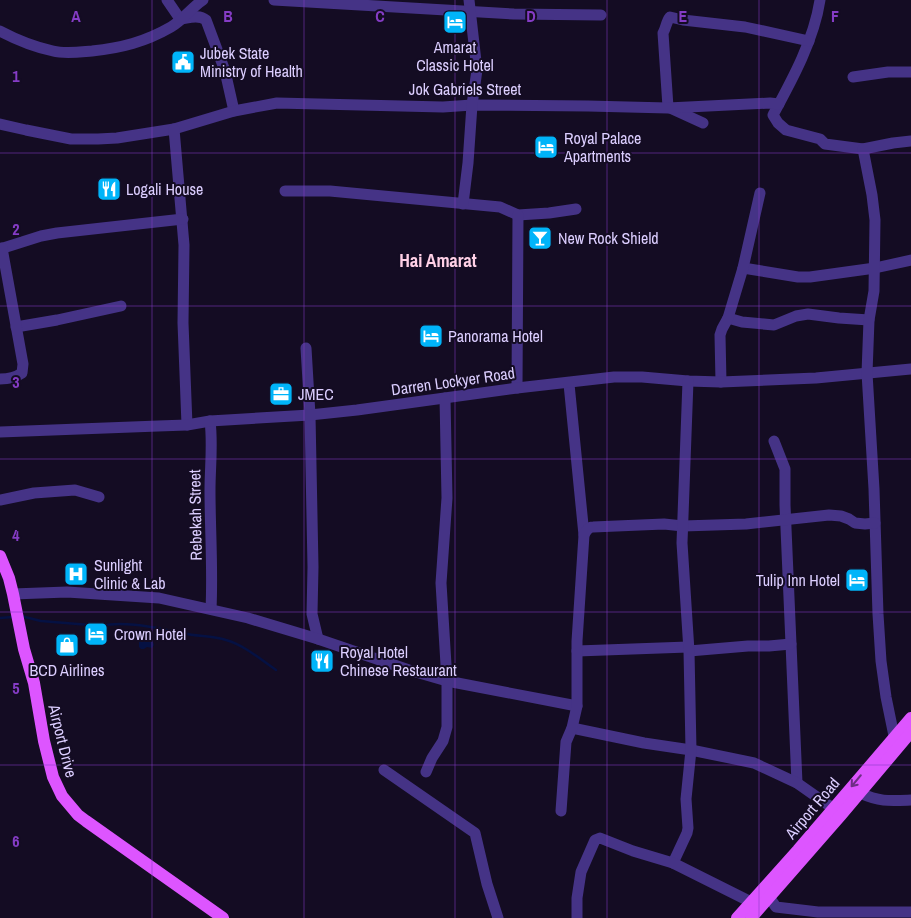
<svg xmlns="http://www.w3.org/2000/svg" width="911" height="918" font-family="'Archivo Narrow',sans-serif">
	<rect width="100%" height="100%" fill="#140c23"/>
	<path fill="#051143" d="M149,639L153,642L154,645L152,648L147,647L144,649H141L139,647V642L143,640Z"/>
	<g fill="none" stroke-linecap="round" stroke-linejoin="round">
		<g stroke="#051143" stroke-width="2.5">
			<path d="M21,616L41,621L102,626C124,620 160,629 183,633C197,637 212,635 226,640C244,645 260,659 276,670"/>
			<path d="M0,618L12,617"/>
		</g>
		<g stroke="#453386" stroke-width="11">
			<path d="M167,0L180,19C189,18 199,14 206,20L225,71L234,111"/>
			<path d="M274,0L514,14L601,15"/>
			<path d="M820,0C814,40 792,80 773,115L778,123L786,130L820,139L825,144L863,149"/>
			<path d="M0,31C17,40 35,47 53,51C65,54 79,52 92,51C121,48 145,42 171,27C183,20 191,8 203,0"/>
			<path d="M853,77L888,72H911"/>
			<path d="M703,123L668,107L663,33C666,28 666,22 670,17L683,20L745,27L809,41"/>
			<path d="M0,124L26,130L71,139H98L117,138L174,129L234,111L277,103L443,107L472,105L588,106L668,108L770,103L779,104"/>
			<path d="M174,129L184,245L183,323L187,425"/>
			<path d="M285,191H330L500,207L518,215L549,213L576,209"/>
			<path d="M463,204L468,163L472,105L477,70L469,0"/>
			<path d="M0,249L41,236L57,233L183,219"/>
			<path d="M743,268L798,277H810L875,268L911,260"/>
			<path d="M728,318L742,322L774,325L796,316L808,314L839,318L869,320"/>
			<path d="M16,327L57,320L121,306"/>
			<path d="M306,348L310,415L313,567L312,614L318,639"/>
			<path d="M0,379C8,379 15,378 22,373L23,364L2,248"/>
			<path d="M721,382L720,335L722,329L728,318L743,268L760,193"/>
			<path d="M569,384L584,535"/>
			<path d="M517,388L518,215"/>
			<path d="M210,421C213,444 210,467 210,490C210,530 213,569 211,609"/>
			<path d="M0,432L158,426L187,425L210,421L310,415L357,410L517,388L614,377H642L688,381L721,382L816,378L911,369"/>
			<path d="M774,441L785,469V505L797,783"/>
			<path d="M0,500L34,493L75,490L99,497"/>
			<path d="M13,594L67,592L159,598L248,618L318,639L409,670L447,681L577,706"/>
			<path d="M577,651L688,647"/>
			<path d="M689,651L748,646H769L791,644"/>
			<path d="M572,728L644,743L691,750L754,763L797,783L834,809"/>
			<path d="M894,736L886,697L881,661L878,614L874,489L867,373L869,320L874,291L875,220L872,195L863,149L893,143L911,141"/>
			<path d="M384,770L475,833L487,884L498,918"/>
			<path d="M426,772L432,758L443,741L447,727V681L441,583L447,498L445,398"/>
			<path d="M860,793C880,802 889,801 911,800"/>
			<path d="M561,811L566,742L572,728L577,706V641L584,535C586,531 588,527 593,527L664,524L683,526L746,524L829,515L841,516L849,519L855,523L865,524L875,523"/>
			<path d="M673,863L687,833L688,828L686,799L691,750L689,651L682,543L688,381"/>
			<path d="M769,897L776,907L818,912H911"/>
			<path d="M577,918V898L581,872L595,840L600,838L633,851L673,863L751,902"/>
		</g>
		<g stroke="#d5f" stroke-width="12">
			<path d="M0,556L9,578L13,594L24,649L34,683L44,741L53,777L62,796L78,815L86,821L223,918"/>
			<path d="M737,918L798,850L911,718"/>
			<path d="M751,918L841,815L911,732"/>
		</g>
	</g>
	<defs><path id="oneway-shaft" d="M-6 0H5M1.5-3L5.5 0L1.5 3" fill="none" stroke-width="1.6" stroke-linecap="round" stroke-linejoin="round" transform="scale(1.25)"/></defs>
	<use stroke="#6e2d86" href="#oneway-shaft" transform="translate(856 781) rotate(130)"/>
	<path fill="none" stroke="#853cc5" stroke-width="1" stroke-opacity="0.55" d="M152,0V918M304,0V918M455,0V918M607,0V918M759,0V918M0,153H911M0,306H911M0,459H911M0,612H911M0,765H911"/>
	<defs>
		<g id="hotel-square" transform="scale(1.25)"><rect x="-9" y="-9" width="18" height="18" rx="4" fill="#00b4f9" stroke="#140c23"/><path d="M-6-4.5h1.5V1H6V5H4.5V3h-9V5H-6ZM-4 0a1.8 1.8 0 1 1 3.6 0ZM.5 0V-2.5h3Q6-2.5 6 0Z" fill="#fff"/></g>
		<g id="civic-square" transform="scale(1.25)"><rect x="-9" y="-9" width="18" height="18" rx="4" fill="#00b4f9" stroke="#140c23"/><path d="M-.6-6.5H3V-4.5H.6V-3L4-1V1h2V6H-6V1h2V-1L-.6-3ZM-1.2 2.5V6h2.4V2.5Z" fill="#fff"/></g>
		<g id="restaurant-square" transform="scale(1.25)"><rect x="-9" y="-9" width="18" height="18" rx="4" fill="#00b4f9" stroke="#140c23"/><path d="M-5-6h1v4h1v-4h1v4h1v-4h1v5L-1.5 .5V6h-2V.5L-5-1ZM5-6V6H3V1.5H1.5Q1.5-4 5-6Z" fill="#fff"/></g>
		<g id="bar-square" transform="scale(1.25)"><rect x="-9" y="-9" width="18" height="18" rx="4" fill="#00b4f9" stroke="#140c23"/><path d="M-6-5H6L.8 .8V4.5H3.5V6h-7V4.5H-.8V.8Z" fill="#fff"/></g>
		<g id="office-square" transform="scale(1.25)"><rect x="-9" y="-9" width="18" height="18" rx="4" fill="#00b4f9" stroke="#140c23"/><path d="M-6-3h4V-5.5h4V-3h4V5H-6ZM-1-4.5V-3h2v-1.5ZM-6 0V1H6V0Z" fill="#fff"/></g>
		<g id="hospital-square" transform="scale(1.25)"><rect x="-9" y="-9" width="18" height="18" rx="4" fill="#00b4f9" stroke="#140c23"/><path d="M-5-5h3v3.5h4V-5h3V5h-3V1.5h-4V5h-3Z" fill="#fff"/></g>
		<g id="shop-square" transform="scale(1.25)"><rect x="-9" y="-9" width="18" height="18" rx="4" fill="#00b4f9" stroke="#140c23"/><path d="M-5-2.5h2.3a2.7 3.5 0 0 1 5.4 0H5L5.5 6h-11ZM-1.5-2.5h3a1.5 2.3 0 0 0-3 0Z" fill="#fff"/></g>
	</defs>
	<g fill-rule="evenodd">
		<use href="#hotel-square" x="455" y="22"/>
		<use href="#civic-square" x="183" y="62"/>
		<use href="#hotel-square" x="546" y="147"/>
		<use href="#restaurant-square" x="109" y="189"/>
		<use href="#bar-square" x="540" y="238"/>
		<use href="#hotel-square" x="431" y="336"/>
		<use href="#office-square" x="281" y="394"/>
		<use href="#hospital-square" x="76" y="574"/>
		<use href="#hotel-square" x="857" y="580"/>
		<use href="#hotel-square" x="96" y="634"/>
		<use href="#shop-square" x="67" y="645"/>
		<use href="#restaurant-square" x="322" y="661"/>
	</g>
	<g text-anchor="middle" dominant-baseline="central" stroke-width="4" stroke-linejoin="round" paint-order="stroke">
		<g font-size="16" fill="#dcceff" stroke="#140c23" text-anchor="start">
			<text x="455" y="47" text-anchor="middle">Amarat<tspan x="455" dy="18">Classic Hotel</tspan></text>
			<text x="200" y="53">Jubek State<tspan x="200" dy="18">Ministry of Health</tspan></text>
			<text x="564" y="138">Royal Palace<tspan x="564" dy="18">Apartments</tspan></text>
			<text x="126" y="189">Logali House</text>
			<text x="558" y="238">New Rock Shield</text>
			<text x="448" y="336">Panorama Hotel</text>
			<text x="298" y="394">JMEC</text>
			<text x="94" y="565">Sunlight<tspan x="94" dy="18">Clinic &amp; Lab</tspan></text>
			<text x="840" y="580" text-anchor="end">Tulip Inn Hotel</text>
			<text x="114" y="634">Crown Hotel</text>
			<text x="340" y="652">Royal Hotel<tspan x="340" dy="18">Chinese Restaurant</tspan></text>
			<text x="67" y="670" text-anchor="middle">BCD Airlines</text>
		</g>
		<g font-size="16" fill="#dcceff" stroke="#140c23">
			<text x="465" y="89">Jok Gabriels Street</text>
			<text transform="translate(453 381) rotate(-8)">Darren Lockyer Road</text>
			<text transform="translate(195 515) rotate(-91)">Rebekah Street</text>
			<text transform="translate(63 741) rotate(76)">Airport Drive</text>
			<text transform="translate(812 808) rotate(-50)">Airport Road</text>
		</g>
		<g font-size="18" font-weight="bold" fill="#ffd0e6" stroke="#140c23">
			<text x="438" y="260">Hai Amarat</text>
		</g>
	</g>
	<g font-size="16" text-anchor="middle" font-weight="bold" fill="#853cc5" stroke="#140c23" stroke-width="4" stroke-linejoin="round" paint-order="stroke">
		<text x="76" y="22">A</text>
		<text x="228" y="22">B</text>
		<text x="380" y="22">C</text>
		<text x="531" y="22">D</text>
		<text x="683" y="22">E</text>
		<text x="835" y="22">F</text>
		<text x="16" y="82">1</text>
		<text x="16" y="235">2</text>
		<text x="16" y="388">3</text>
		<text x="16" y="541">4</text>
		<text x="16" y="694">5</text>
		<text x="16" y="847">6</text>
	</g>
</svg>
